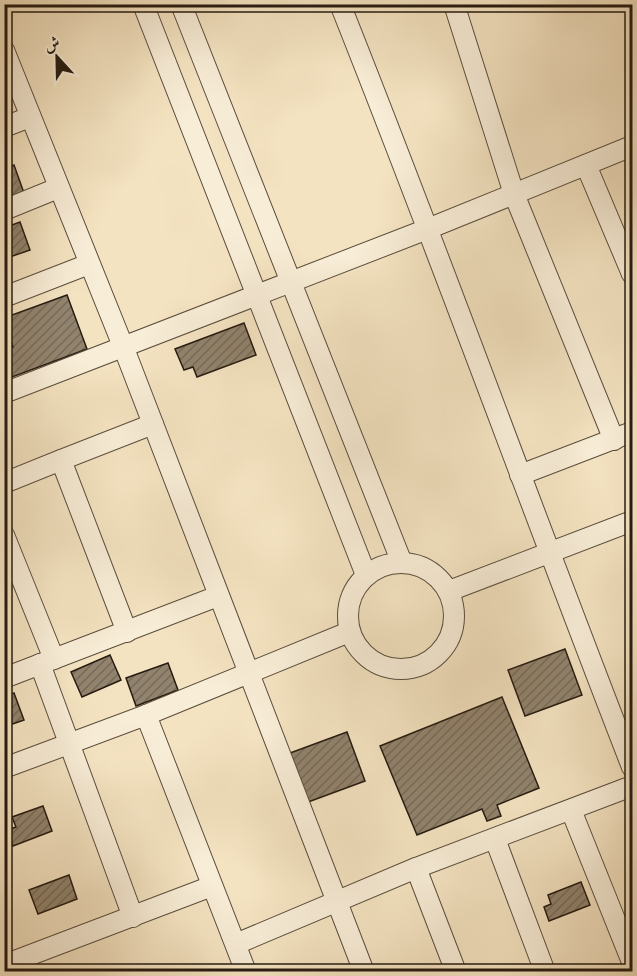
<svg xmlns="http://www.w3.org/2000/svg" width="637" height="976" font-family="'IM FELL DW Pica',Amiri,serif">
	<defs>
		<pattern id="building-hatch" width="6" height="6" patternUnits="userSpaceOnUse" patternTransform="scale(1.5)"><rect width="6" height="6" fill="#91836d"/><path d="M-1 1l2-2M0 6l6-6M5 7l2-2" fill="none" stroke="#766a58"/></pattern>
	</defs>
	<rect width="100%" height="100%" fill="#f4e3c1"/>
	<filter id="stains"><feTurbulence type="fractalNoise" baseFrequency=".00333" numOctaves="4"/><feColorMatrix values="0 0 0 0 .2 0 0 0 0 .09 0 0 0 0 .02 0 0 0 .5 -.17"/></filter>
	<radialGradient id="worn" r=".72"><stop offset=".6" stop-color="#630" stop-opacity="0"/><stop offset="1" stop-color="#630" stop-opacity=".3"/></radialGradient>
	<g fill="url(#building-hatch)" stroke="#261b11" stroke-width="1.5">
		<path d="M14,165L24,193L4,200V169Z"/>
		<path d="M20,222L30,250L4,259V228Z"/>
		<path d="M67,295L87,349L4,380V350L13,347L4,318Z"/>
		<path d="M244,323L256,355L197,377L193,367L184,370L175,349Z"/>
		<path d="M565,649L582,695L525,716L508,670Z"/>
		<path d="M110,655L121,680L82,697L71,672Z"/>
		<path d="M168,663L178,690L136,706L126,678Z"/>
		<path d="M14,693L24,720L4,727V697Z"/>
		<path d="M502,697L539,788L497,805L501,816L487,821L482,809L417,835L380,746Z"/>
		<path d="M347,732L365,781L300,805L282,756Z"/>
		<path d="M43,806L52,831L13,846L7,830L16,827L12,817Z"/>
		<path d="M69,875L77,899L38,914L29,890Z"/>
		<path d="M581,882L590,905L549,921L544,907L551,904L548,895Z"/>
	</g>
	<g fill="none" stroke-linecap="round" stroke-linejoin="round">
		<g stroke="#5a4d3d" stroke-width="22">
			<g id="minor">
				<path d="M143,4L366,575"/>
				<path d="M181,4L402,563"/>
				<path d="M340,4C441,257 533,513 632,767"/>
				<path d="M454,4L514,194L614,440"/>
				<path d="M4,50L123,346L364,972"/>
				<path d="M4,127L30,117"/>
				<path d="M586,165L632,274"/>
				<path d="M4,210L58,188"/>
				<path d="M4,297L89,264"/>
				<path d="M4,393L430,228L632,146"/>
				<path d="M61,460L153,424"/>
				<path d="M520,475L632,432"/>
				<path d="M4,483L61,460L127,632"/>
				<path d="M4,535L54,659"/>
				<circle cx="401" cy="616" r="53"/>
				<path d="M449,591L632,521"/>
				<path d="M40,664L133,917"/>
				<path d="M4,678L218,596"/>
				<path d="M146,715L246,972"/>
				<path d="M4,768L146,715L349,632"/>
				<path d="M571,810L632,962"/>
				<path d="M495,839L545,972"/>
				<path d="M416,868L456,972"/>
				<path d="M236,944L416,868L632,786"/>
				<path d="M4,965L212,886"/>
			</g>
		</g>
		<use href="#minor" stroke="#f8edd7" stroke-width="20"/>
	</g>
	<rect width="637" height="976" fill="none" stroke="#f4e3c1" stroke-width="24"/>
	<rect x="6" y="6" width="625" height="964" fill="none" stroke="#261b11" stroke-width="3"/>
	<rect x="12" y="12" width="613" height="952" fill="none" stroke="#261b11" stroke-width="1.5"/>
	<g transform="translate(57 57) rotate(338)" stroke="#f8edd7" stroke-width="4.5" paint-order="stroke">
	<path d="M0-4.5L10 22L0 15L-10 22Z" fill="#261b11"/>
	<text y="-9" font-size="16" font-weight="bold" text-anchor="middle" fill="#261b11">ش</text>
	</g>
	<rect width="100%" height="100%" filter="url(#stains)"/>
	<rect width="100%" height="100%" fill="url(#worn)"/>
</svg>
